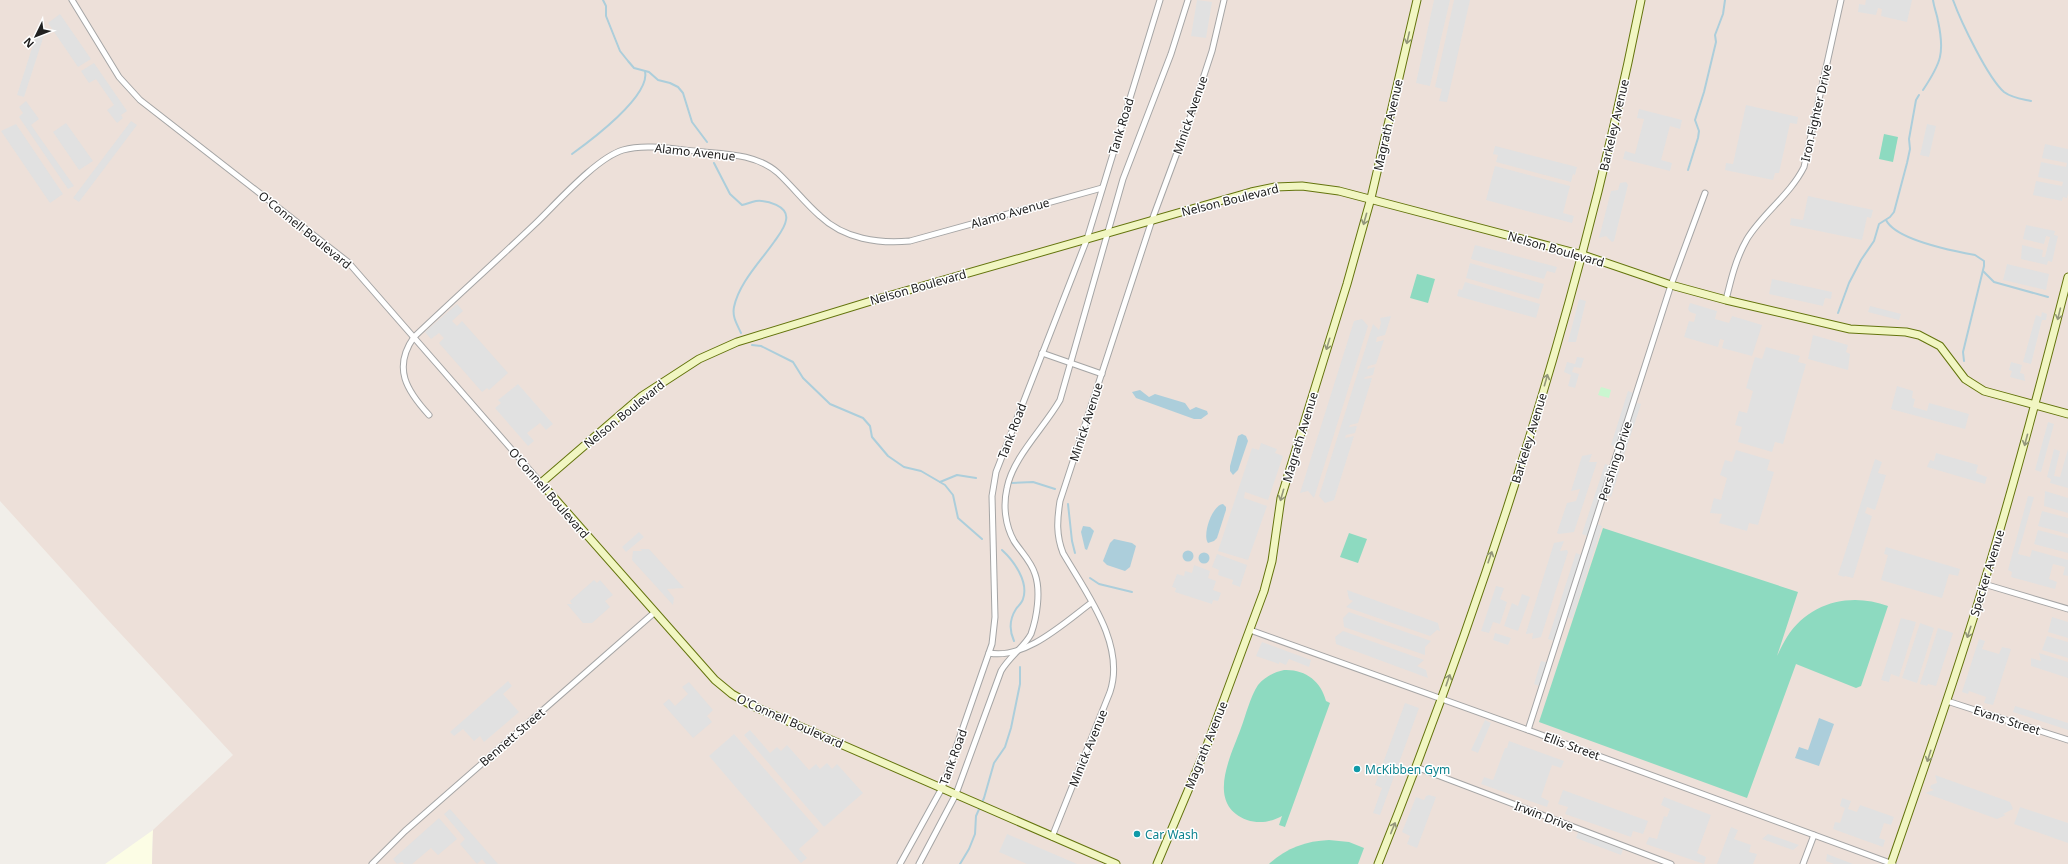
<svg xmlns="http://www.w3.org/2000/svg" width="2068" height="864" font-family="'Noto Sans',sans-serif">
	<rect width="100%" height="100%" fill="#f1eee9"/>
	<path fill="#fcfde5" d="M153,830L152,864H105Z"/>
	<path fill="#ede0d9" d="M0,0H2068V864H152L153,830L233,755L107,619L0,501Z"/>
	<path fill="#caf6d0" d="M1601,387L1611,390L1609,398L1598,395Z"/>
	<g fill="#8ddac0">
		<path d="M1884,134L1898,137L1893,162L1879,159Z"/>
		<path d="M1417,274L1435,279L1428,303L1410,298Z"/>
		<path d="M1603,528L1798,592L1777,656C1780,650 1783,643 1787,637C1809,602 1851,592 1888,606L1861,686L1856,688L1796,664L1747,798L1539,722Z"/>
		<path d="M1349,533L1367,539L1358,563L1340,557Z"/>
		<path d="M1284,670C1305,669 1321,681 1326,701L1330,703L1285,827L1279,825L1282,816C1271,822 1259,824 1247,820C1205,804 1231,756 1241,728C1246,715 1250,697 1258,685C1265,677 1274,672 1284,670Z"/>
		<path d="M1329,840L1349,842L1364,848L1358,864H1269C1286,848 1306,841 1329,840Z"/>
	</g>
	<g fill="#e1e1e1">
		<path d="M1197,0L1212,2L1206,38L1191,36Z"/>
		<path d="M1434,0H1450L1430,86L1416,83Z"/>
		<path d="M1454,0H1470L1447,102L1439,101L1442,89L1435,87Z"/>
		<path d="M1866,0H1912L1907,22L1881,16L1882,9L1878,8L1876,15L1858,12L1859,4L1865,5Z"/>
		<path d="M60,14L91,59L78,67L48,23Z"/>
		<path d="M39,26L46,29L24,97L17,95Z"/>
		<path d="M94,63L127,111L121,115L123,118L117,123L107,110L114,105L96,79L89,83L81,71Z"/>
		<path d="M26,101L39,119L31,125L74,186L68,189L19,117L23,113L19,107Z"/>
		<path d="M1746,105L1798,117L1797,124L1790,123L1779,173H1775L1773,180L1725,170L1726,163L1733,164Z"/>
		<path d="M1639,109L1682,120L1680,129L1670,126L1661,160L1672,163L1670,171L1623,159L1625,151L1635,154L1644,119L1637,118Z"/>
		<path d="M131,121L137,125L79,202L73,198Z"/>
		<path d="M66,123L93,161L79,170L53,132Z"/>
		<path d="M16,124L63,194L50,203L1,131Z"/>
		<path d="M1927,124L1936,126L1929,157L1920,155Z"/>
		<path d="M2045,144L2068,149V194L2067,198L2063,197L2062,201L2033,195L2036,181L2062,186L2063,182L2038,177L2041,162L2066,167L2067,163L2042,158Z"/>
		<path d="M1495,146L1577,167L1575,175L1573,174L1571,182L1496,162L1498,155L1493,154Z"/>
		<path d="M1495,166L1570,186L1563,213L1574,216L1572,223L1486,200Z"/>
		<path d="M1626,182L1628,185L1614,241L1612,242L1606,236L1599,238L1611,191L1618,190L1620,183Z"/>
		<path d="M1808,196L1873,210L1871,218L1867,217L1862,240L1790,225L1791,218L1803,220Z"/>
		<path d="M2026,225L2055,231L2054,235L2058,236L2052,262L2048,261L2047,265L2021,259L2022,245L2043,250L2042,257H2045L2050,237L2046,236L2044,244L2023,239Z"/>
		<path d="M1475,245L1557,267L1555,273L1547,271L1544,279L1471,259Z"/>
		<path d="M1470,263L1544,284L1539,299L1466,278Z"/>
		<path d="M2007,264L2049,274L2046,290L2003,280Z"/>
		<path d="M1772,279L1832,292L1831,299L1825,298L1823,306L1769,294Z"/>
		<path d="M1465,282L1540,304L1536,318L1457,296L1459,289L1462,290Z"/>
		<path d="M1579,299L1586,301L1576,342H1568Z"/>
		<path d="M1690,303L1717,311L1715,319L1729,323L1732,316L1762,325L1752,356L1722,348L1724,340L1720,339L1718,347L1684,337L1689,321L1694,322L1696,314L1690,312L1688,309Z"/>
		<path d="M457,304L463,311L452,321L457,326L462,321L508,373L489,390L487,388L482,392L439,343L444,338L439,333L431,339L425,332Z"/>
		<path d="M1870,306L1901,314L1899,320L1868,312Z"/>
		<path d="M2042,312L2047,314L2046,320H2042L2031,364L2023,362L2036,315L2041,317Z"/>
		<path d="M1391,316L1385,335L1377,337L1376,342L1384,340L1376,364L1368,366L1367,369L1375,367L1373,375L1365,377L1364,379L1372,378L1358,423L1350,425L1349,427L1357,426L1355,433L1346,435L1345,438L1354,436L1334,500L1325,503L1319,496L1373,324L1379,330L1381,323L1380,318Z"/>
		<path d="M1362,319L1368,326L1314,498L1308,491L1300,493L1354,321Z"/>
		<path d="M1813,335L1848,345L1846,352L1850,354L1848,370L1808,359Z"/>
		<path d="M1766,347L1800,356L1798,362L1806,364L1783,444L1775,442L1772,452L1738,442L1742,427L1735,425L1739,411L1747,413L1753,391L1746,388L1755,357L1762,359Z"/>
		<path d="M1577,357L1584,358L1581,368L1574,367L1572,372L1579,374L1575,388L1568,386L1571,375L1564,372L1567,362L1575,364Z"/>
		<path d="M2011,362L2022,365L2020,373L2024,374L2025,381L2010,377L2012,371L2009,370Z"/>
		<path d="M518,384L553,424L546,430L540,423L527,433L534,441L528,446L495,408L501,403L498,400Z"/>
		<path d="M1897,386L1913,391L1912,398L1915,399L1913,407L1927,411L1929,403L1969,414L1965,429L1891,409Z"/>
		<path d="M1628,391L1636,394L1634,402L1641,404L1622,461L1615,458L1619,448L1611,445Z"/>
		<path d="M2048,422L2054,424L2041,472L2035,470Z"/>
		<path d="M1261,443L1277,449L1275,453L1283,456L1268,500L1245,492L1244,498L1267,506L1248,560L1218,551L1252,448L1259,450Z"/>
		<path d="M2054,449L2060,451L2054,476L2060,477L2068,449V488L2050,483L2051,479L2047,477Z"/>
		<path d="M1736,450L1770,460L1767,470L1774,472L1758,525L1749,523L1747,531L1719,523L1722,514L1710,513L1714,498L1721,500L1727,478L1720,475L1725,460L1732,462Z"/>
		<path d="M1936,453L1978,465L1976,473L1987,477L1985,484L1927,467L1930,460L1934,461Z"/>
		<path d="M1592,454L1589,462H1597L1574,532L1559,534L1557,533L1567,503L1576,501L1580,489L1571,491L1582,456Z"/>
		<path d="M1875,459L1882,462L1878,473L1886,475L1875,510L1867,507L1865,513L1872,516L1853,578L1845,576L1844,577L1838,575Z"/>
		<path d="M1605,464L1620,469L1611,497L1606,495L1597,524L1602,526L1572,619L1565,616L1557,642L1548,639L1576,553L1584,556L1590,537L1582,534Z"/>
		<path d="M2045,491L2068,498V513L2044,506Z"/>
		<path d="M2028,496L2034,497L2018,554L2030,557L2032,550L2068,560V576L2063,575L2065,567L2053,564L2049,579L2057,582L2055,589L2011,577L2012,572L2008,570Z"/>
		<path d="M2042,511L2068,518V534L2038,526Z"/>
		<path d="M2038,530L2068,538V553L2034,544Z"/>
		<path d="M639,532L644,537L626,552L622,547Z"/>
		<path d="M1564,541L1560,551L1567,550L1568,552L1541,637L1532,639L1533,633L1526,634V633L1554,543Z"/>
		<path d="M1886,547L1960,569L1958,576L1949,574L1942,598L1881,580L1888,555L1884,554Z"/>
		<path d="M640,549H649L684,588L667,589L674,598L673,605L632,560L633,551H642Z"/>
		<path d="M1217,554L1247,565L1240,587L1232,584L1233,580L1218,575L1219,570L1212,567Z"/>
		<path d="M1194,565L1210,571L1208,578L1216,581L1213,590L1221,593L1218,601L1213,600L1212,604L1175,592L1176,588L1172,587L1177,574L1184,576L1185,571L1192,573Z"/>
		<path d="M594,580L597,583L600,580L613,595L605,601L610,607L592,623H583L567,604H572L570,601Z"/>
		<path d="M1496,586L1504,588L1500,599L1507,602L1500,624L1493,622L1489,633L1481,631Z"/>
		<path d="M1347,590L1438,623L1440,631L1437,630L1430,636L1346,607L1353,601L1349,599Z"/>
		<path d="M1522,594L1530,597L1518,631L1504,626L1512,603L1518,606Z"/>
		<path d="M1349,612L1431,641L1425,647V655L1344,627L1343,618Z"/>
		<path d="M2052,617L2068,622V638L2048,632Z"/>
		<path d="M1901,618L1916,622L1899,677L1891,674L1889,682L1881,680Z"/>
		<path d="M1920,623L1934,628L1917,683L1902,678Z"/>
		<path d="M1938,628L1953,633L1936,686L1928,684L1927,686L1920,684Z"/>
		<path d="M1343,631L1424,660L1417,666L1426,670L1428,678L1336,644L1335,637Z"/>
		<path d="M1495,633L1511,638L1508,645L1493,640Z"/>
		<path d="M2047,636L2068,642V658L2042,650Z"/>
		<path d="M1979,639L1985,641L1982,649L1999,654L2002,647L2011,649L1993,705L1984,703L1986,697L1969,691L1968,694L1962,692Z"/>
		<path d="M1262,642L1311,660L1309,667L1289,659L1286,665L1279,662V664L1256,656Z"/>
		<path d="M2039,653L2068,662V678L2031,666V658L2041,661Z"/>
		<path d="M1541,661L1550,663L1542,687L1534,684Z"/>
		<path d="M508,681L512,686L503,694L519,712L484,742L480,736L474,741L463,729L454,736L450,732Z"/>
		<path d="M689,682L713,710L707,716L712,722L693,738L663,704L669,699L675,706L688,694L682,687Z"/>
		<path d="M1405,703L1419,708L1380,815L1373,813L1382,788L1375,785Z"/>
		<path d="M2015,706L2068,723V730L2013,712Z"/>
		<path d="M1485,720L1491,723L1478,753L1471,750Z"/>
		<path d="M750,730L770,753L777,747L781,751L787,745L809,770L816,764L820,769L827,763L832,769L837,764L863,793L824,827L744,735Z"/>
		<path d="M734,734L819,831L799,849L807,858L801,863L709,756Z"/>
		<path d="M1509,741L1564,761L1561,768L1552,765L1541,797L1549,801L1547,807L1481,784L1484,777L1493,780L1505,748H1507Z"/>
		<path d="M1935,775L2010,802L2013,809L2003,814L2006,815L1997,819L1925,793L1934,790L1930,788L1931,785L1937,783Z"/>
		<path d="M1563,790L1648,821L1643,834L1633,831L1631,837L1565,814L1568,807L1558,804Z"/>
		<path d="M1429,795L1436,797L1417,848L1407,844L1410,836L1402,832L1416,797L1424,800L1426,796Z"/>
		<path d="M1664,797L1711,815L1697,853L1706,857L1704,864L1646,844L1649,837L1657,839L1664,816L1667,817L1670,809L1661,805Z"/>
		<path d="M1842,798L1851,801L1848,809L1857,812L1860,805L1894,817L1891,825L1884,823L1879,838L1885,840L1883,847L1833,829L1835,822L1840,823L1845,808L1840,806Z"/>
		<path d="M2020,807L2068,823V843L2014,824Z"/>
		<path d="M450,809L498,864H486L482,859L477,864L460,844L465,839L444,814Z"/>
		<path d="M439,818L457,839L438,855L431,848L412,864H404L402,862L397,864L393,859Z"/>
		<path d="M1731,827L1738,830L1734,839L1751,845L1749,852L1757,854L1753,864H1717Z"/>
		<path d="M1579,829L1624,846L1621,855L1576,838Z"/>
		<path d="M1007,834L1077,864H1027L999,852Z"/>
		<path d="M1768,834L1799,845L1793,850L1762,839Z"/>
		<path d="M1827,854L1853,864H1834L1826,861Z"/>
	</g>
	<g fill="#accedb">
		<path d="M1140,390L1149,397L1155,394L1185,403L1190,410L1196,407L1207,411L1208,414L1201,419H1194L1136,398L1132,392Z"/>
		<path d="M1242,434L1246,436L1248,441L1238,470L1233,475L1230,471V466L1238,436Z"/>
		<path d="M1223,504L1226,507V510L1217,538L1214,541L1208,543C1202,535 1212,505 1223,504Z"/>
		<path d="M1083,526L1090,527L1094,531L1087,550L1085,549L1081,532Z"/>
		<path d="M1114,539L1132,543L1136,546L1130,567L1125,571L1107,565L1103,561L1110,543Z"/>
		<circle cx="1188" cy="556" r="5.5"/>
		<circle cx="1204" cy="558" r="5.5"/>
		<path d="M1819,718L1834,724L1819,766L1795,758L1799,747L1808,750Z"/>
	</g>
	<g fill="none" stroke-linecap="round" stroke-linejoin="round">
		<g stroke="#accedb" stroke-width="2">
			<path d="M603,0L606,6V16L620,51L628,61L634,68L649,72L658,80L670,83L678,87L683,93L692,122L707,142"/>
			<path d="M1953,0C1961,22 1988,78 2004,92C2012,98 2022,99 2031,101"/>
			<path d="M1923,90C1941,63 1945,53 1938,21C1937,14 1934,8 1933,0"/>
			<path d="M572,154C590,141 651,96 645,71"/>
			<path d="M714,163L730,194L742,205C747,204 751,202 756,201C767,200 789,206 786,220C785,228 778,236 774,242C760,262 739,283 734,307C732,317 737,324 741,333"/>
			<path d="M1688,170L1698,138L1699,131L1695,120L1704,92L1716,42L1715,35L1723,14L1725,0"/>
			<path d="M1886,220C1896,240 1953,251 1975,255L1984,261V266L1963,352L1964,361"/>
			<path d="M1983,271L1994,282L2048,297"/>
			<path d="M1838,313L1849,283L1861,260L1874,241L1879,224L1890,217L1894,212L1907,163L1910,149L1909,139L1916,100L1919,95"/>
			<path d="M752,345L761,346L793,362L803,378L830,404L863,418L870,426L872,437L888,456L904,467L921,471L945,485L953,495L958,518L982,539"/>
			<path d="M940,482L957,475L976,478"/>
			<path d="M1012,483L1033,482L1055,489"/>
			<path d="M1068,504L1072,541L1075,553"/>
			<path d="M1002,550C1014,561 1029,582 1023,599C1022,603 1018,606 1016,609C1009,620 1009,630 1014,641"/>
			<path d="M1090,578L1099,584L1132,592"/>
			<path d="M960,864L969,849L975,834L976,816L984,798L994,763L1005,747L1011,728L1020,684V667"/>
		</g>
		<g stroke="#a5a5a5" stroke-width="7">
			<g id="street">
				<path d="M72,0L119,77L140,100L348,262L541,483"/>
				<path d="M1726,300C1731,279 1736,258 1747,239C1763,213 1790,195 1804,167L1841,0"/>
				<path d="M1042,353L1102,374"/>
				<path d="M429,415C407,391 392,368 414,337C454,299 495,262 535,224C556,204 596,158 623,150C647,143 678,150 704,152C729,154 758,155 778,173C793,187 805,203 820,216C844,239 879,244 910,241L1102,188"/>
				<path d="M1984,584L2068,609"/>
				<path d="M1250,630L1528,730L1893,864"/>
				<path d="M989,653C1025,660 1064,623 1091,603"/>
				<path d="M1947,701L2068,740"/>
				<path d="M1528,730L1671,285L1705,193"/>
				<path d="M1416,767L1671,864"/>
				<path d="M1052,837L1110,692C1126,644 1086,593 1063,553C1056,535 1057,520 1060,501L1152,220L1191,115L1212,51L1224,0"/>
				<path d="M372,864L405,831L655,612"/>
				<path d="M900,864L942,788L992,644L995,617L992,496L996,472L1087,239L1160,0"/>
				<path d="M919,864L956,794L1001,671C1009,657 1025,646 1031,634C1037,617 1041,591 1035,574C1031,561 1021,552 1014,541C1005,525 1003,505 1007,488C1013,457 1044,428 1060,400L1123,179L1171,54L1188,0"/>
				<path d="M1803,864L1814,835"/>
			</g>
		</g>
		<g stroke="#64740d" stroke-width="9">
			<g id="secondary">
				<path d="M1116,864L753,706L732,694L715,680L541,483L642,396L699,359L737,342L881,298L1251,192L1275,187L1302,186L1339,191L1583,255L1671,285L1726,300L1850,329L1906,332L1919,335L1940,346L1965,379L1984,391L2068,414"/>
				<path d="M1157,864L1206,748L1264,591L1272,561L1281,498L1347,284L1371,198L1417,0"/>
				<path d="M1378,864C1490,584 1582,296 1641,0"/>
				<path d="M1891,864C1923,771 1956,678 1984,583C2015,482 2042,379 2068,277"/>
			</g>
		</g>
		<use href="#street" stroke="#fff" stroke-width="5"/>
		<use href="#secondary" stroke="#f1f6c2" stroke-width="7"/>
	</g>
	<defs><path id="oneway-shaft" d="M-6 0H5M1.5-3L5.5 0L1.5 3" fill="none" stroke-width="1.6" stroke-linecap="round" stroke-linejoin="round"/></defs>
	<g stroke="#93967a">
		<use href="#oneway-shaft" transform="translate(1408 38) rotate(103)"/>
		<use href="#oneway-shaft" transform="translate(1365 219) rotate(106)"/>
		<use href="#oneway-shaft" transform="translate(2059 314) rotate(104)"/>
		<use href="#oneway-shaft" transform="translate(1328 344) rotate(107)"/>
		<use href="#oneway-shaft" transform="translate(1546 380) rotate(-74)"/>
		<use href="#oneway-shaft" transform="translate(2026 440) rotate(105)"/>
		<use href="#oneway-shaft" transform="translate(1282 495) rotate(106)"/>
		<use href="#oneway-shaft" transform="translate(1490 557) rotate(-71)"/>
		<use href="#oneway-shaft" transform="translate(1969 632) rotate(108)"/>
		<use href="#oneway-shaft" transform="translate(1448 680) rotate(-71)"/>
		<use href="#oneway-shaft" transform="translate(1929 756) rotate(108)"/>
		<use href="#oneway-shaft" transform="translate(1393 828) rotate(-68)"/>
	</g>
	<g fill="#0f9aa8" stroke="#fff" stroke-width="1.5">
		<circle cx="1357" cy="769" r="4"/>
		<circle cx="1137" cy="834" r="4"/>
	</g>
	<g text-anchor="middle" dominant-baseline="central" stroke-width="3" stroke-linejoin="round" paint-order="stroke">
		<g font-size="12" fill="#212121" stroke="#fff">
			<text transform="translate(1816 113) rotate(-77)">Iron Fighter Drive</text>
			<text transform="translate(1190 115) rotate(-71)">Minick Avenue</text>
			<text transform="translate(1388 125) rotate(-77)">Magrath Avenue</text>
			<text transform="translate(1614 125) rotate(-77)">Barkeley Avenue</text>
			<text transform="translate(1121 126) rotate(-73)">Tank Road</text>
			<text transform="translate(695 152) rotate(6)">Alamo Avenue</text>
			<text transform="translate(1230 200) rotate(-14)">Nelson Boulevard</text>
			<text transform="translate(1010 213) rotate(-16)">Alamo Avenue</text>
			<text transform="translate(305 230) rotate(39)">O'Connell Boulevard</text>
			<text transform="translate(1556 249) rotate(16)">Nelson Boulevard</text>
			<text transform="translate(918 287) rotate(-16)">Nelson Boulevard</text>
			<text transform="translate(624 414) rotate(-39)">Nelson Boulevard</text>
			<text transform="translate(1086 422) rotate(-72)">Minick Avenue</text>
			<text transform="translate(1012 431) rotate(-69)">Tank Road</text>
			<text transform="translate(1300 437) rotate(-73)">Magrath Avenue</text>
			<text transform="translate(1529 438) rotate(-73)">Barkeley Avenue</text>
			<text transform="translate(1615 461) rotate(-72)">Pershing Drive</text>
			<text transform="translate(549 493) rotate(49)">O'Connell Boulevard</text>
			<text transform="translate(1987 573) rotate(-73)">Specker Avenue</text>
			<text transform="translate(2007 720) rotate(18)">Evans Street</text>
			<text transform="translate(790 721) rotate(24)">O'Connell Boulevard</text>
			<text transform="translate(512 737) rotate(-41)">Bennett Street</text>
			<text transform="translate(1206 745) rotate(-68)">Magrath Avenue</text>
			<text transform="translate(1572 746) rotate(20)">Ellis Street</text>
			<text transform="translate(1088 748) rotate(-68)">Minick Avenue</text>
			<text transform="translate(953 757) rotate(-70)">Tank Road</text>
			<text transform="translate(1544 816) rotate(21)">Irwin Drive</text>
		</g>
		<g font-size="12" fill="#0d838f" stroke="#fff" text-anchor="start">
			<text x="1365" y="769">McKibben Gym</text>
			<text x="1145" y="834">Car Wash</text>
		</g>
	</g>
	<g transform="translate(36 36) rotate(227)" stroke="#ffffff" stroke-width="3" paint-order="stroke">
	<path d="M0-3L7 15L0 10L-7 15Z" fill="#212121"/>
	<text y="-6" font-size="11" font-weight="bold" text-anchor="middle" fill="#212121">N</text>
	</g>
</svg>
